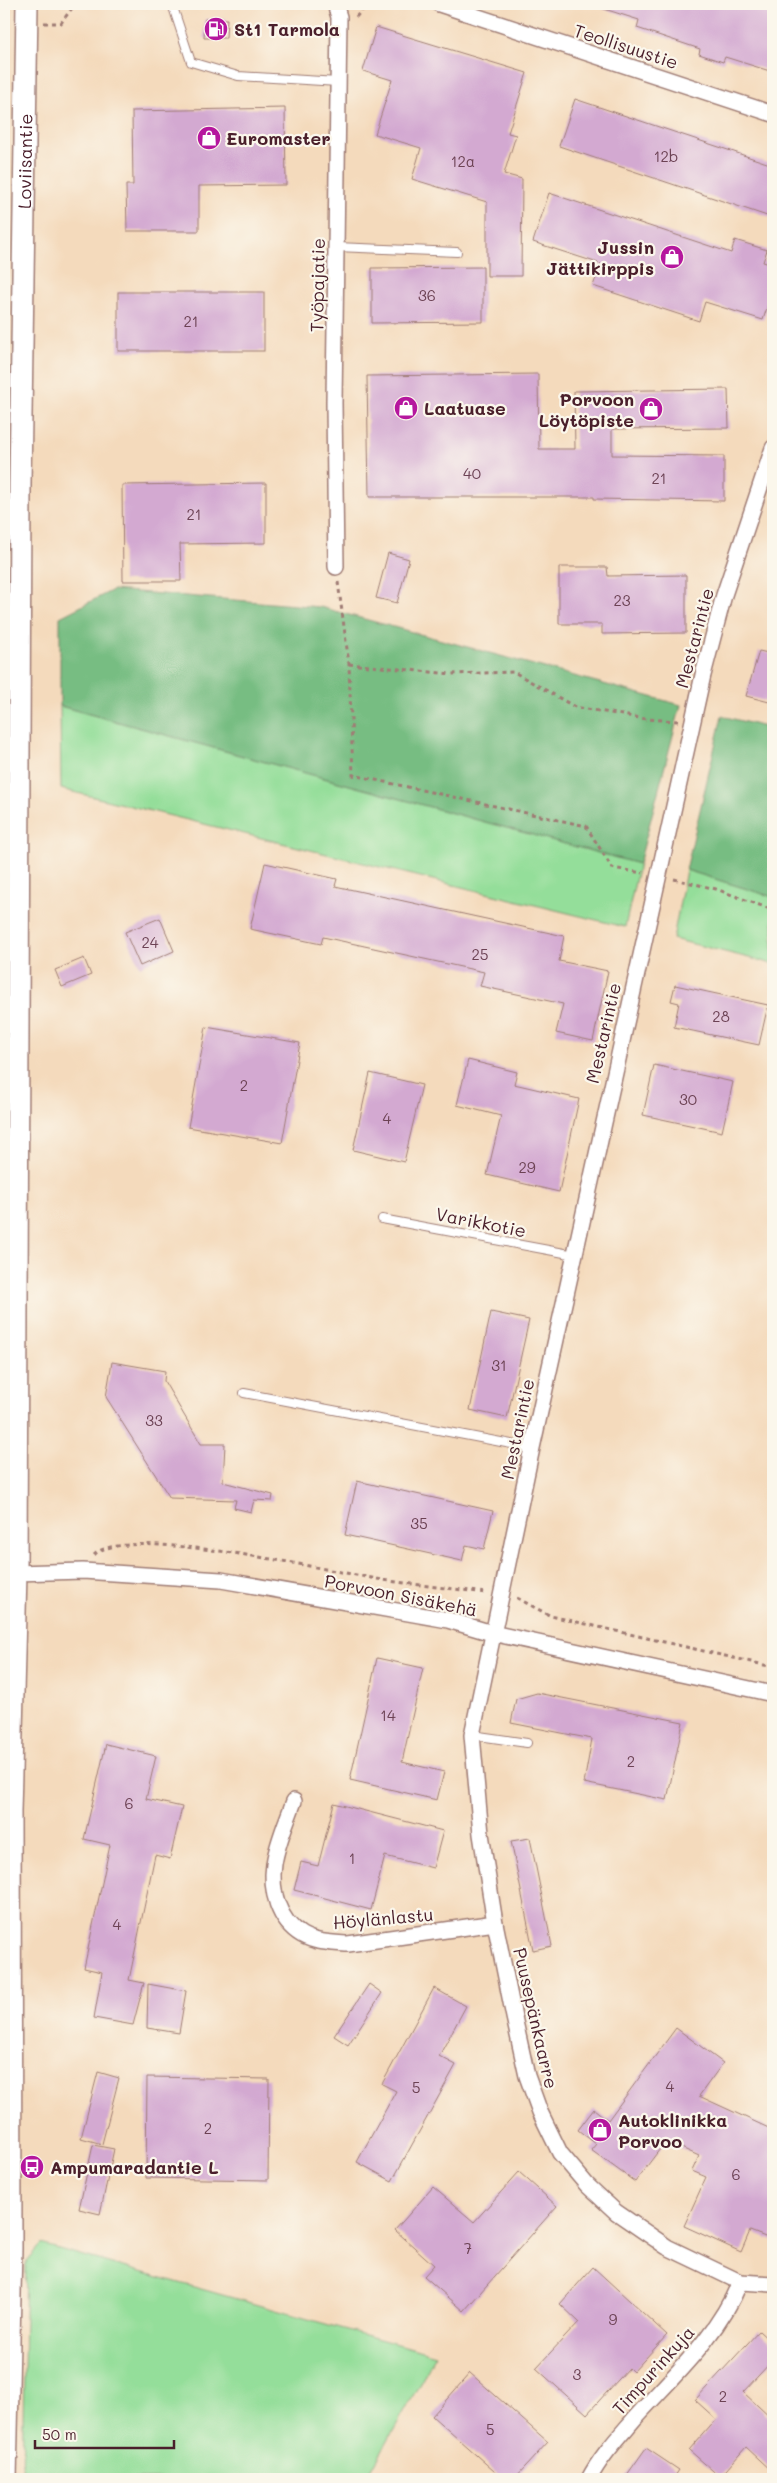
<svg xmlns="http://www.w3.org/2000/svg" width="777" height="2483" font-family="Mali,sans-serif">
	<rect width="100%" height="100%" fill="#fbf7ec"/>
	<filter id="ink" filterUnits="userSpaceOnUse"><feTurbulence type="fractalNoise" baseFrequency=".02" numOctaves="2"/><feDisplacementMap in="SourceGraphic" scale="10" xChannelSelector="R" yChannelSelector="G"/><feConvolveMatrix kernelMatrix="1 2 1 2 8 2 1 2 1" color-interpolation-filters="sRGB"/></filter>
	<filter id="wash" filterUnits="userSpaceOnUse"><feTurbulence type="fractalNoise" baseFrequency=".0096" numOctaves="4" result="noise"/><feDisplacementMap in="SourceGraphic" scale="20" xChannelSelector="R" yChannelSelector="G"/><feGaussianBlur stdDeviation="1.12" result="paint"/><feColorMatrix in="noise" values="0 0 0 0 0 0 0 0 0 0 0 0 0 0 0 0 0 1.4 0 .05"/><feComposite in="paint" operator="in"/></filter>
	<g filter="url(#wash)">
		<rect width="100%" height="100%" fill="#f4dabc"/>
		<g fill="#94de9a" stroke="#6f7e62">
			<path d="M60,706L639,864L625,927L61,789Z"/>
			<path d="M686,870L773,897V964L673,939Z"/>
			<path d="M41,2244L436,2355L366,2479H22L26,2261Z"/>
		</g>
		<g fill="#77bd82" stroke="#606e56">
			<path d="M113,590L320,607L681,705L639,864L60,706V617Z"/>
			<path d="M722,716L773,729V897L686,870Z"/>
		</g>
		<g id="blocks">
			<g fill="#d3a9d1">
				<path d="M598,4H773V72L725,57L723,62L699,54L700,49L637,28L639,20L598,7Z"/>
				<path d="M205,19H227L226,38H204Z"/>
				<path d="M376,27L527,73L508,133L516,135L504,174L522,179L521,276H487V202L412,179L421,148L375,134L392,80L363,71Z"/>
				<path d="M575,99L773,165V218L559,146Z"/>
				<path d="M285,108L286,185L199,186V231H127L126,185H133L132,111Z"/>
				<path d="M549,193L731,253L735,240L767,250L763,262L773,265V289L763,320L705,302L699,321L593,286L601,264L533,242Z"/>
				<path d="M483,267V322L372,323V268Z"/>
				<rect x="118" y="292" width="146" height="59"/>
				<path d="M538,374L539,449H575L574,391L728,389L729,428L612,429V455L724,456V501L594,499V497H369L367,376Z"/>
				<path d="M266,483V543L180,544L181,581H123L122,485Z"/>
				<path d="M388,553L409,559L397,603L376,598Z"/>
				<path d="M559,567H607L608,576L686,575V633L602,634V624H559Z"/>
				<path d="M759,651L773,654V703L746,696Z"/>
				<path d="M265,863L337,879L335,886L564,936L559,961L608,971L593,1041L556,1033L563,1004L480,986L484,972L323,937L321,944L250,929Z"/>
				<path d="M160,918L174,951L140,966L125,932Z"/>
				<path d="M84,958L91,975L62,987L55,970Z"/>
				<path d="M675,985L768,1005L759,1045L674,1027L679,1003L671,1001Z"/>
				<path d="M206,1027L300,1043L282,1143L188,1127Z"/>
				<path d="M468,1060L517,1072L514,1084L579,1099L559,1192L487,1175L501,1116L457,1105Z"/>
				<path d="M654,1065L733,1082L722,1132L643,1115Z"/>
				<path d="M370,1073L422,1085L404,1162L353,1150Z"/>
				<path d="M491,1312L529,1320L507,1418L470,1410Z"/>
				<path d="M112,1362L165,1371L164,1381L201,1444H225L223,1482L273,1495L272,1501L254,1500L251,1512L234,1508L236,1500L170,1498L106,1397Z"/>
				<path d="M357,1481L493,1511L484,1549L466,1545L462,1561L345,1535Z"/>
				<path d="M377,1658L423,1668L402,1762L444,1772L437,1800L350,1780Z"/>
				<path d="M537,1693L683,1722L667,1800L584,1783L592,1739L511,1723L516,1699Z"/>
				<path d="M106,1744L156,1756L146,1799L182,1807L170,1859L155,1855L129,1980L144,1983L133,2025L94,2018L102,1972L84,1968L110,1845L84,1839Z"/>
				<path d="M334,1803L443,1831L433,1868L385,1856L371,1910L294,1890L301,1862L318,1866Z"/>
				<path d="M530,1838L552,1946L533,1950L511,1841Z"/>
				<path d="M148,1984L186,1991L179,2033L147,2028Z"/>
				<path d="M369,1984L382,1993L348,2045L334,2036Z"/>
				<path d="M434,1988L466,2006L439,2056L456,2065L392,2181L357,2162L396,2091L382,2084Z"/>
				<path d="M676,2028L723,2063L699,2096L773,2130V2240L750,2231L741,2252L684,2226L706,2177L692,2171L699,2156L666,2141L635,2182L591,2150L596,2144L578,2130L594,2109L608,2120Z"/>
				<path d="M98,2072L119,2078L102,2144L81,2138Z"/>
				<path d="M147,2077L269,2079L268,2180L146,2178Z"/>
				<path d="M93,2145L114,2149L100,2214L79,2209Z"/>
				<path d="M519,2172L557,2206L464,2311L424,2276L434,2265L395,2230L433,2187L474,2222Z"/>
				<path d="M593,2267L667,2335L633,2372L629,2368L587,2414L536,2368L579,2322L560,2304Z"/>
				<path d="M759,2331L773,2344V2360L743,2392L773,2420V2472L746,2447L720,2477L689,2450L716,2419L695,2400Z"/>
				<path d="M470,2373L548,2442L514,2479H503L432,2416Z"/>
				<path d="M646,2448L679,2470L673,2479H624Z"/>
			</g>
		</g>
	</g>
	<g filter="url(#ink)">
		<use href="#blocks" fill-opacity="0" stroke="#9f7c74" stroke-width="1"/>
		<g fill="none" stroke-linecap="round" stroke-linejoin="round">
			<g stroke="#9f7c74" stroke-width="10">
				<g id="service">
					<path d="M172,4L191,62L238,76L338,82"/>
					<path d="M336,247L457,252"/>
					<path d="M382,1219L575,1255"/>
					<path d="M244,1393L532,1448"/>
					<path d="M472,1735L527,1743"/>
				</g>
			</g>
			<g stroke="#9f7c74" stroke-width="18">
				<g id="minor">
					<path d="M335,4L339,17L334,403L336,567"/>
					<path d="M439,4L773,114"/>
					<path d="M773,448L724,595L703,675L532,1448L472,1735L481,1834L495,1923L514,2017L527,2076L540,2112L560,2153L587,2185L616,2212L667,2247L740,2282L773,2284"/>
					<path d="M16,1573L83,1571L221,1580L448,1620L492,1633L773,1694"/>
					<path d="M294,1801C287,1821 277,1843 274,1864C270,1890 278,1921 302,1935C316,1943 333,1943 348,1944L495,1923"/>
					<path d="M589,2479C601,2456 618,2438 635,2418C674,2375 718,2336 740,2282"/>
				</g>
			</g>
			<g stroke="#9f7c74" stroke-width="24">
				<g id="secondary">
					<path id="s1" d="M6,2479L11,2248L10,1812L16,1573L20,484L27,4"/>
				</g>
			</g>
			<g stroke="#9f7c74" stroke-width="3" stroke-dasharray="4 4" stroke-linecap="butt">
				<path d="M356,17L361,11L372,4"/>
				<path d="M44,23H61L72,8V4"/>
				<path d="M338,582L349,664L353,775L586,826L612,868L643,873"/>
				<path d="M349,664L451,674L514,672L575,707L646,719L678,721"/>
				<path d="M674,879L716,889L773,910"/>
				<path d="M94,1555C121,1524 332,1571 377,1579C413,1585 450,1588 486,1593"/>
				<path d="M517,1598L551,1616L773,1667"/>
			</g>
			<use href="#service" stroke="#fff" stroke-width="8"/>
			<use href="#minor" stroke="#fff" stroke-width="15"/>
			<use href="#secondary" stroke="#fff" stroke-width="21"/>
		</g>
	</g>
	<defs>
		<g id="fuel-disc" transform="scale(1.25)"><circle r="9.5" fill="#b5179e" stroke="#fbf7ec"/><path d="M-5.5-6h7V0h2V4h1.3V-2.5L3-4.5l.8-.8L6-3V5H2.5V1h-1V6h-7ZM-4.2-4.7v3.2H.2V-4.7Z" fill="#fff"/></g>
		<g id="shop-disc" transform="scale(1.25)"><circle r="9.5" fill="#b5179e" stroke="#fbf7ec"/><path d="M-5-2.5h2.3a2.7 3.5 0 0 1 5.4 0H5L5.5 6h-11ZM-1.5-2.5h3a1.5 2.3 0 0 0-3 0Z" fill="#fff"/></g>
		<g id="bus-disc" transform="scale(1.25)"><circle r="9.5" fill="#b5179e" stroke="#fbf7ec"/><path d="M-5-6H5V4H4V6H2V4H-2V6H-4V4H-5ZM-3.5-4V0h7V-4ZM-3.5 1.2v1.5H-2V1.2ZM2 1.2v1.5H3.5V1.2Z" fill="#fff"/></g>
	</defs>
	<g fill-rule="evenodd">
		<use href="#fuel-disc" x="216" y="29"/>
		<use href="#shop-disc" x="209" y="138"/>
		<use href="#shop-disc" x="672" y="257"/>
		<use href="#shop-disc" x="406" y="408"/>
		<use href="#shop-disc" x="651" y="409"/>
		<use href="#shop-disc" x="600" y="2130"/>
		<use href="#bus-disc" x="32" y="2167"/>
	</g>
	<g text-anchor="middle" dominant-baseline="central" stroke-width="4.5" stroke-linejoin="round" paint-order="stroke">
		<g font-size="15" fill="#6c4254">
			<text x="666" y="156">12b</text>
			<text x="463" y="161">12a</text>
			<text x="427" y="295">36</text>
			<text x="191" y="321">21</text>
			<text x="472" y="473">40</text>
			<text x="659" y="478">21</text>
			<text x="194" y="514">21</text>
			<text x="622" y="600">23</text>
			<text x="150" y="942">24</text>
			<text x="480" y="954">25</text>
			<text x="721" y="1016">28</text>
			<text x="244" y="1085">2</text>
			<text x="688" y="1099">30</text>
			<text x="387" y="1118">4</text>
			<text x="527" y="1167">29</text>
			<text x="499" y="1365">31</text>
			<text x="154" y="1420">33</text>
			<text x="419" y="1523">35</text>
			<text x="388" y="1715">14</text>
			<text x="631" y="1761">2</text>
			<text x="129" y="1803">6</text>
			<text x="352" y="1858">1</text>
			<text x="117" y="1924">4</text>
			<text x="670" y="2086">4</text>
			<text x="416" y="2087">5</text>
			<text x="208" y="2128">2</text>
			<text x="736" y="2174">6</text>
			<text x="468" y="2248">7</text>
			<text x="613" y="2319">9</text>
			<text x="577" y="2374">3</text>
			<text x="723" y="2396">2</text>
			<text x="490" y="2429">5</text>
		</g>
		<g font-size="18" font-weight="bold" fill="#4a1f2b" stroke="#fbf7ec" text-anchor="start">
			<text x="234" y="29">St1 Tarmola</text>
			<text x="226" y="138">Euromaster</text>
			<text x="654" y="247" text-anchor="end">Jussin<tspan x="654" dy="21">Jättikirppis</tspan></text>
			<text x="634" y="399" text-anchor="end">Porvoon<tspan x="634" dy="21">Löytöpiste</tspan></text>
			<text x="424" y="408">Laatuase</text>
			<text x="618" y="2120">Autoklinikka<tspan x="618" dy="21">Porvoo</tspan></text>
			<text x="50" y="2167">Ampumaradantie L</text>
		</g>
		<g font-size="18" fill="#4a1f2b" stroke="#fbf7ec">
			<text transform="translate(626 46) rotate(18)">Teollisuustie</text>
			<text stroke="none"><textPath href="#s1" startOffset="2318">Loviisantie</textPath></text>
			<text transform="translate(317 285) rotate(-89)">Työpajatie</text>
			<text transform="translate(694 638) rotate(-75)">Mestarintie</text>
			<text transform="translate(603 1033) rotate(-77)">Mestarintie</text>
			<text transform="translate(481 1222) rotate(11)">Varikkotie</text>
			<text transform="translate(517 1429) rotate(-78)">Mestarintie</text>
			<text transform="translate(401 1595) rotate(11)">Porvoon Sisäkehä</text>
			<text transform="translate(383 1918) rotate(-5)">Höylänlastu</text>
			<text transform="translate(536 2018) rotate(77)">Puusepänkaarre</text>
			<text transform="translate(653 2370) rotate(-48)">Timpurinkuja</text>
		</g>
	</g>
	<rect width="777" height="2483" fill="none" stroke="#fbf7ec" stroke-width="20"/>
	<path d="M35 2440v8h139v-8" fill="none" stroke="#4a1f2b" stroke-width="2.5"/>
	<text x="42" y="2440" font-size="15" fill="#4a1f2b" stroke="#fbf7ec" stroke-width="4" paint-order="stroke">50 m</text>
</svg>
